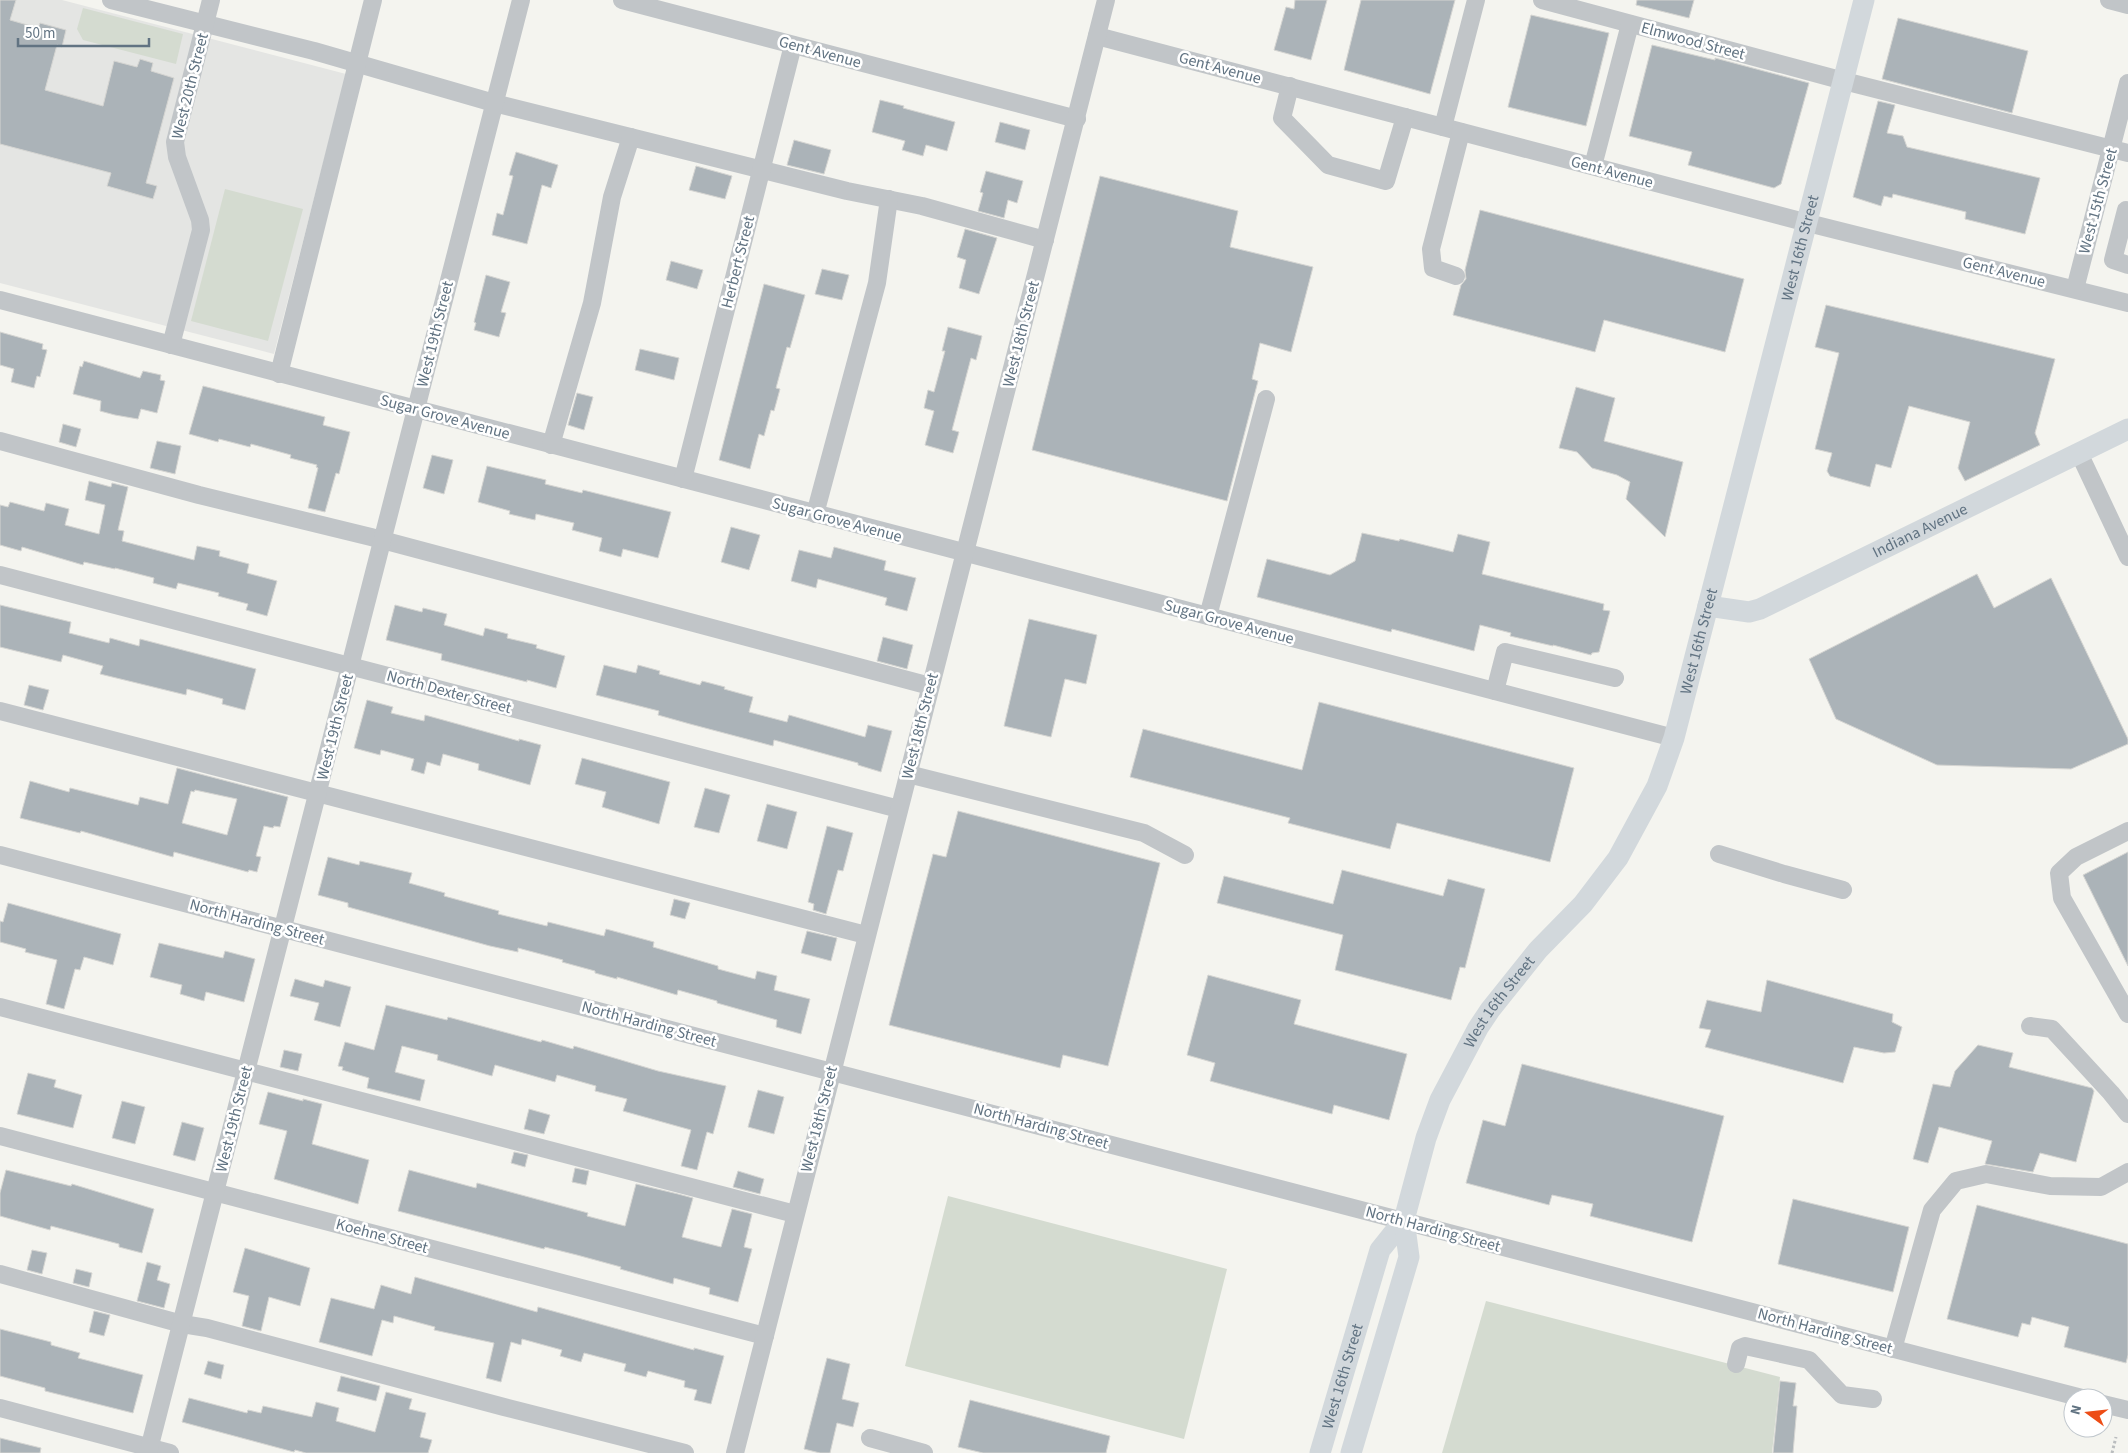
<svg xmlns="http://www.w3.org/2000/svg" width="2128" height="1453" font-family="'Source Sans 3',sans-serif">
	<rect width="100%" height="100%" fill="#f4f4ef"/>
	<path fill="#e4e5e3" d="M0,0H62L346,74L274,354L0,283Z"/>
	<g fill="#d4dbd0">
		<path d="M83,8L183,34L176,64L83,40L77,29Z"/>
		<path d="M225,189L303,209L268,341L191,321Z"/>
		<path d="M948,1196L1227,1269L1184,1439L905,1366Z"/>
		<path d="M1486,1301L1780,1377L1772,1453H1442Z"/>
	</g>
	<g fill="#abb3b8" stroke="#d5d5d2" fill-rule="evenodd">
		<path d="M0,0H16L10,20L38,28L40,23L66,30L62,47L57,45L45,90L103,106L114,61L137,67L140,59L153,63L151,71L174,78L146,183L157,186L153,199L107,186L111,173L0,144Z"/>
		<path d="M1295,0H1327L1311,60L1274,50L1286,7L1294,9Z"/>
		<path d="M1361,0H1455L1430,94L1344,70Z"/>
		<path d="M1637,0H1694L1689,18L1636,5Z"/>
		<path d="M1531,15L1609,33L1586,126L1508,107Z"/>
		<path d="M1898,18L2028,51L2012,113L1882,79Z"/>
		<path d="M1652,45L1715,60V58L1809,83L1781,184L1774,188L1688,165L1692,152L1629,136Z"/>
		<path d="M880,100L904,106L903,108L955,122L947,151L926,145L923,156L902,150L905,141L872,132Z"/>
		<path d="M1878,101L1895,105L1887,133L1903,136L1907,147L2040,178L2025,234L1965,219L1966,212L1893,194L1892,198L1884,196L1881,206L1853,197Z"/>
		<path d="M1000,122L1030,130L1025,150L995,142Z"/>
		<path d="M794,140L831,150L824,174L787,165Z"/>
		<path d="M516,152L558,165L551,188L542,185L527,244L492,235L497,213L503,215L513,176L509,175Z"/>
		<path d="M696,166L732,176L725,199L689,190Z"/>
		<path d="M986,171L1023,181L1017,203L1008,200L1004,218L978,211L983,193L980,192Z"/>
		<path d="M1100,176L1238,211L1230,247L1313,267L1291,352L1260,343L1252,379L1258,381L1227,501L1032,450Z"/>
		<path d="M1480,210L1744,279L1725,352L1604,320L1595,352L1453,315L1461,285L1466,279L1465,270Z"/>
		<path d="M965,229L997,238L979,294L959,288L966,260L957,257Z"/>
		<path d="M671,261L703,270L697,289L666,280Z"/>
		<path d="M822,269L849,275L842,300L815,294Z"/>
		<path d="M486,275L510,282L501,312L506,313L499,337L474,330L476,323L474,322Z"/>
		<path d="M764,284L805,295L790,348L787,347L776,388L780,389L774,411L771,410L764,436L759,434L750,469L719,460Z"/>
		<path d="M1826,305L2055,359L2035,433L2040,445L1965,481L1958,468L1970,422L1909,406L1891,468L1876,464L1870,487L1830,476L1827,471L1832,453L1815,449L1839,353L1815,347Z"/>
		<path d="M948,327L982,336L976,360L971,358L952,430L959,432L953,453L925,445L934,411L924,408L928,390L934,392L945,351H942Z"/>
		<path d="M0,332L43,344L42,349L47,350L40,377L37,376L34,388L11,382L14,369L0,365Z"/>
		<path d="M640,349L679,358L674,380L635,370Z"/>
		<path d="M84,361L140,378L143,371L161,375L160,380L165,381L157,413L141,409L138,419L115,415L100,411L101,401L73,394L80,366L82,367Z"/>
		<path d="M203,386L325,417L323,425L350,432L339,474L336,473L325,512L308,508L318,468L316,467L317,465L290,458L291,455L251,444L250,447L219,439L218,442L189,434Z"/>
		<path d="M1576,387L1615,398L1604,441L1683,462L1665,537L1626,499L1630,482L1617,475L1592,468L1577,452L1559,448Z"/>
		<path d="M577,393L593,397L584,430L568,425Z"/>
		<path d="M63,424L81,429L76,447L59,442Z"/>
		<path d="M157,441L181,446L175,474L150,468Z"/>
		<path d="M432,455L453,460L444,494L423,488Z"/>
		<path d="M487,466L546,480L545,484L582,493L583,490L671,512L658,558L623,549L621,557L599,551L602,538L572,530L574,523L536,514L535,520L509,514L510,511L478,502Z"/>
		<path d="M89,481L111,487L112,483L128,487L118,530L124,531L122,541L194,560L197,546L220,551L219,556L249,564L247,573L277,581L267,616L246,610L248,604L218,596L219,593L178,583L176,589L153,583L154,578L115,568V569L84,562L83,565L22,547L21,551L0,545V505L8,507L10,502L44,511L46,503L69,509L65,525L99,534L105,505L85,500Z"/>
		<path d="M731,527L760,535L749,570L721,562Z"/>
		<path d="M1362,533L1399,541L1400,539L1453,552L1458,534L1490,542L1482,574L1604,604L1603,610L1610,611L1599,652L1592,653L1591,655L1553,645V646L1510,636L1511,633L1480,625L1474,651L1392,629L1391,632L1257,597L1267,559L1330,575L1355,561Z"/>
		<path d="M834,547L886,561L884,570L916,578L907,611L885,605L887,598L818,579L816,588L791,581L799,550L831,558Z"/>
		<path d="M1977,574L1994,608L2051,578L2128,739V744L2071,769L1937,765L1836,719L1809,659Z"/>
		<path d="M0,605L71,622L69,633L109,643L110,638L139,646L140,639L256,669L245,710L222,704L223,699L187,689L186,695L100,674L103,666L63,655L61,662L0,647Z"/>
		<path d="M395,605L422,612L423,608L447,614L444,625L483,636L485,628L508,634L507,638L537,645L536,648L565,656L556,688L527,680V682L441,660L442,654L386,640Z"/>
		<path d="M1029,619L1097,635L1086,684L1065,679L1051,737L1004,726Z"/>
		<path d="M883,637L913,645L907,669L877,661Z"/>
		<path d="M604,665L636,673L638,665L660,671L659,674L700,685L702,681L725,687L724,689L753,697L749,712L787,722L789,715L865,737L868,725L892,731L881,772L858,765V763L774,740L773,746L690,724L658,715L659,711L596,695Z"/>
		<path d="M29,685L49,690L43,710L24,705Z"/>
		<path d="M367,700L393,707L391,713L424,721L425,715L519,741V739L541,745L530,785L478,770L479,764L443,754L440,766L427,762L424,774L411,770L414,759L381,750L380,755L354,748Z"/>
		<path d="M1319,702L1574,768L1550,862L1397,823L1390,849L1288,823L1290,818L1130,777L1143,729L1302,770Z"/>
		<path d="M582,758L670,782L659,824L602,807L606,792L575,784Z"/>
		<path d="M177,768L288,797L280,827L274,826L273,828L264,826L256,856L261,857L257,872L249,870L248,872L174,852L173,857L81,831L80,833L20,818L30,781L69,792L70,788L138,805L140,797L168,804ZM195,790L237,799L227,835L182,823L191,791L194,792Z"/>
		<path d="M705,788L730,795L719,833L694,827Z"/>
		<path d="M767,804L797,812L787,849L757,841Z"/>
		<path d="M958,811L1160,863L1108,1066L1063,1055L1060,1068L889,1025L933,854L946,857Z"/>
		<path d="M827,826L853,833L843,871L838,870L826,914L813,910L814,904L808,902Z"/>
		<path d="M2128,852V966L2083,875Z"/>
		<path d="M328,857L359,865L360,861L412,873L409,883L445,893L444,896L499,911L498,914L547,926L548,922L604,936L606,929L654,942L653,947L718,966V969L755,979L757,971L777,976L774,990L810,999L801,1034L776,1027L777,1020L717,1003V1001L678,990L677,995L617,977V979L595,973V971L562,962L563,960L518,948V952L490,946L348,907V903L318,895Z"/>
		<path d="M1342,870L1443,896L1448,879L1485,889L1465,968L1460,967L1451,1000L1335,970L1343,935L1217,903L1224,876L1333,904Z"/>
		<path d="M674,899L690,903L685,919L670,915Z"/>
		<path d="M8,903L121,934L113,965L84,957L80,970L75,969L64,1009L46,1004L57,960L25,952L26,949L0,942V921L3,922Z"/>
		<path d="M807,931L837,938L831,961L801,953Z"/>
		<path d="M159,943L223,958L225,951L255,959L244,1002L206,992L204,1001L180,994L182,985L150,977Z"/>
		<path d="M1208,975L1301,1000L1294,1024L1407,1054L1389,1120L1334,1105L1332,1114L1210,1081L1215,1063L1187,1055Z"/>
		<path d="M295,979L323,987L325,980L351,987L340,1027L314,1020L319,1003L290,996Z"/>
		<path d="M1767,980L1893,1014L1892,1022L1902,1027L1895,1052L1884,1053L1854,1047L1843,1083L1705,1047L1711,1030L1699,1028L1707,1000L1761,1012Z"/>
		<path d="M386,1005L447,1020L448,1017L541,1042L542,1040L573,1049L574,1046L658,1071L726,1086L713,1134L707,1132L697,1170L681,1166L691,1130L623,1111L627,1099L595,1091L596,1086L557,1075L555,1082L495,1065L492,1076L437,1060L438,1055L402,1046L395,1072L425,1080L420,1101L367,1088L369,1078L342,1070L343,1067L338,1066L345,1042L374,1050Z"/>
		<path d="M1978,1045L2013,1053L2009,1067L2092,1088L2094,1091L2076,1162L2040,1153L2033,1172L1985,1164L1992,1141L1939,1127L1928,1163L1913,1159L1933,1084L1950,1087L1955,1071Z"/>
		<path d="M284,1050L302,1054L298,1071L280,1067Z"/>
		<path d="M1522,1064L1724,1116L1692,1242L1590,1216L1593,1204L1552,1195L1549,1205L1466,1183L1483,1120L1505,1126Z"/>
		<path d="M28,1073L56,1080L54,1087L82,1095L73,1128L17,1114Z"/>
		<path d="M758,1090L784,1097L774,1134L748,1127Z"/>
		<path d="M268,1092L303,1101V1099L322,1104L312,1144L369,1160L358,1204L274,1179L287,1131L259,1124Z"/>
		<path d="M122,1101L145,1107L135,1144L112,1138Z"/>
		<path d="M529,1109L550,1115L544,1134L524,1129Z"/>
		<path d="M182,1122L204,1128L195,1161L173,1155Z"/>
		<path d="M514,1152L528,1155L525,1167L511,1163Z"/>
		<path d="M575,1168L589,1171L586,1185L572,1182Z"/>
		<path d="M6,1170L71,1186L72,1184L154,1209L142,1253L119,1247V1244L51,1226L50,1230L0,1216V1193Z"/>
		<path d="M409,1170L476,1188L477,1183L588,1213L587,1216L625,1226L636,1184L678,1194L693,1198L682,1237L721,1247L732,1209L752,1214L744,1247L752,1249L738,1302L709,1294L710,1288L674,1278L673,1284L620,1269L621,1267L577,1255L545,1247L544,1249L398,1211Z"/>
		<path d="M738,1171L764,1179L760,1194L733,1187Z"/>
		<path d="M1793,1199L1909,1227L1893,1292L1778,1264Z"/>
		<path d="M1977,1205L2128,1244V1355L2126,1363L2064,1347L2069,1327L2032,1317L2030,1325L2022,1323L2018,1337L1947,1319Z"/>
		<path d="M245,1248L310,1268L300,1306L269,1297L261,1331L242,1326L249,1296L233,1292Z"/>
		<path d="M32,1250L47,1253L42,1274L27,1270Z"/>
		<path d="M147,1262L161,1266L157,1280L170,1284L164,1308L137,1301Z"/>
		<path d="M76,1269L92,1273L89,1287L73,1283Z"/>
		<path d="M415,1277L537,1312L538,1307L694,1350V1348L724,1356L711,1404L694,1400L697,1390L684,1387L685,1381L648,1371L646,1377L624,1371L626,1364L584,1353L581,1362L560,1356L562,1350L522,1339L521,1345L511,1342L501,1382L486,1378L494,1343L434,1330L435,1327L394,1316L393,1323L382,1320L372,1356L319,1342L331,1298L374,1309L381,1285L411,1294Z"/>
		<path d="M94,1311L110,1315L104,1336L89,1332Z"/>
		<path d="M0,1329L51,1342V1345L80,1353L78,1358L143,1375L133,1413L45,1391V1388L0,1376Z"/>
		<path d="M827,1358L850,1364L842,1399L859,1403L853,1427L837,1423L830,1453H820L804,1449Z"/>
		<path d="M208,1361L224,1365L221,1379L204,1374Z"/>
		<path d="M341,1376L380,1386L376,1401L337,1391Z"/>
		<path d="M1780,1381L1796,1383L1793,1406H1797L1793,1453H1773Z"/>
		<path d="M386,1392L412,1399L409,1409L426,1413L420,1437L432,1440L428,1453H306L295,1450L294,1452L182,1422L189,1398L247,1413L248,1410L261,1413L263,1406L312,1417L316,1402L339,1408L336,1421L375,1432Z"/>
		<path d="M970,1400L1110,1436L1106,1453H983L958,1447Z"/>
		<path d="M0,1438L41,1448L40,1453H0Z"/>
	</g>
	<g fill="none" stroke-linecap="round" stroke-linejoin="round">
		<path stroke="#babdbf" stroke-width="3" stroke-dasharray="2.5 2.5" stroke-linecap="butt" d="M2112,1453L2116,1437"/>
		<g stroke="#c1c5c8" stroke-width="18">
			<path d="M111,0L314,51L494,103L847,191L922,206L1045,240"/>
			<path d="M622,0L1077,119"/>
			<path d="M1542,0L1844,81L2128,153"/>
			<path d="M2109,0L2128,5"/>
			<path d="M1097,36L1808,223L2128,303"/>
			<path d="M1290,86L1282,118L1328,165L1386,181L1405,117"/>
			<path d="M1443,127L1476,0"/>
			<path d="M1593,166L1630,24"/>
			<path d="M2126,210L2113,260L2128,265"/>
			<path d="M1456,276L1433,268L1431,249L1461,132"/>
			<path d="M2075,289L2128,83"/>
			<path d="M0,300L1674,738"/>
			<path d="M171,345L201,230L200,220L177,157L175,142L211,0"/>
			<path d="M279,374L373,0"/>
			<path d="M0,441L199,495L371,537L930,686"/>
			<path d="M551,445L592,303L612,197L631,137"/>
			<path d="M2079,453L2128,557"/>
			<path d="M683,479L793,45"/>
			<path d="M815,514L877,283L889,199"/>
			<path d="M0,575L899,809"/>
			<path d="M1208,616L1266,399"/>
			<path d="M1495,691L1505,652L1615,678"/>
			<path d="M0,711L866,935"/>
			<path d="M908,774L1144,833L1185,855"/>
			<path d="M2128,831L2076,857L2059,873L2062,898L2128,1014"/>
			<path d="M1719,854L1784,874L1843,890"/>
			<path d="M0,855L2082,1398"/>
			<path d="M0,1007L795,1214"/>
			<path d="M2030,1026L2052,1029L2111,1093L2128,1114"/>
			<path d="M0,1136L765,1336"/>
			<path d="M0,1274L182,1324L207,1328L504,1407L685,1453"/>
			<path d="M1893,1349L1932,1210L1956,1181L1986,1174L2050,1186L2101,1187L2128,1172"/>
			<path d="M1736,1364L1740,1348L1745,1346L1809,1360L1842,1395L1873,1399"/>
			<path d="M2103,1404L2128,1410"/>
			<path d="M0,1408L170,1453"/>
			<path d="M870,1438L924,1453"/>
			<path d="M148,1453L521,0"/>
			<path d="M735,1453L1106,0"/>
		</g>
		<g stroke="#d2d8dc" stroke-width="21">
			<path id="s1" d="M1708,606L1749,612L1760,609L2128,429"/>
			<path id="s2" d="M1320,1453L1380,1250L1404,1220"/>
			<path id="s3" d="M1351,1453L1409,1257L1404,1220L1426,1138L1440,1100L1478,1028L1490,1010L1538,950L1583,904L1618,858L1657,786L1674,738L1864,0"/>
		</g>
	</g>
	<g text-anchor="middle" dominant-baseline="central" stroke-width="5" stroke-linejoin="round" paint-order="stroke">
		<g font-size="16" fill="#617382" stroke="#fff">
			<text transform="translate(1693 41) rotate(15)">Elmwood Street</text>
			<text transform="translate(820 52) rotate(15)">Gent Avenue</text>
			<text transform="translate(1220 68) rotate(15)">Gent Avenue</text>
			<text transform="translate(190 86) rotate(-76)">West 20th Street</text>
			<text transform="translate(1612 172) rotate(15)">Gent Avenue</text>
			<text transform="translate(2098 201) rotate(-75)">West 15th Street</text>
			<text stroke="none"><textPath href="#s3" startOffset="1308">West 16th Street</textPath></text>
			<text transform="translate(738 262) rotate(-76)">Herbert Street</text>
			<text transform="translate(2004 272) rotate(14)">Gent Avenue</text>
			<text transform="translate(435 334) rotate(-76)">West 19th Street</text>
			<text transform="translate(1021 334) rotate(-76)">West 18th Street</text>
			<text transform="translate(445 417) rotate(15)">Sugar Grove Avenue</text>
			<text transform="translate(837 520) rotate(15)">Sugar Grove Avenue</text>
			<text stroke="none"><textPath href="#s1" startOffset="231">Indiana Avenue</textPath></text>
			<text transform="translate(1229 622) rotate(15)">Sugar Grove Avenue</text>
			<text stroke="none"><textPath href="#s3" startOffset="902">West 16th Street</textPath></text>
			<text transform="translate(449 692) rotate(15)">North Dexter Street</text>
			<text transform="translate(920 726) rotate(-76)">West 18th Street</text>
			<text transform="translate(335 727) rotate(-76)">West 19th Street</text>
			<text transform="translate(257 922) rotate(15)">North Harding Street</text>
			<text stroke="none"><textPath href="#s3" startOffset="482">West 16th Street</textPath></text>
			<text transform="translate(649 1024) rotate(15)">North Harding Street</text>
			<text transform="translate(234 1119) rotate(-76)">West 19th Street</text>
			<text transform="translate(819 1119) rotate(-76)">West 18th Street</text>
			<text transform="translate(1041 1126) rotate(15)">North Harding Street</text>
			<text transform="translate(1433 1229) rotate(15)">North Harding Street</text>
			<text transform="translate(382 1236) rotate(15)">Koehne Street</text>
			<text transform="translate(1825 1331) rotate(15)">North Harding Street</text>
			<text stroke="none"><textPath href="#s2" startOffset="80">West 16th Street</textPath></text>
		</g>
	</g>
	<g transform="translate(2088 1413) rotate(285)"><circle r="24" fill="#ffffff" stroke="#c0c7cd"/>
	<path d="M0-4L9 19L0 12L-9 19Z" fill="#ed4d16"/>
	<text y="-8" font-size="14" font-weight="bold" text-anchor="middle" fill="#617382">N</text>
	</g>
	<path d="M18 38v8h131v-8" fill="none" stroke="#617382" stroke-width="2.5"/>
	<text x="25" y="38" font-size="15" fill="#617382" stroke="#ffffff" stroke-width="4" paint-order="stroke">50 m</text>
</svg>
